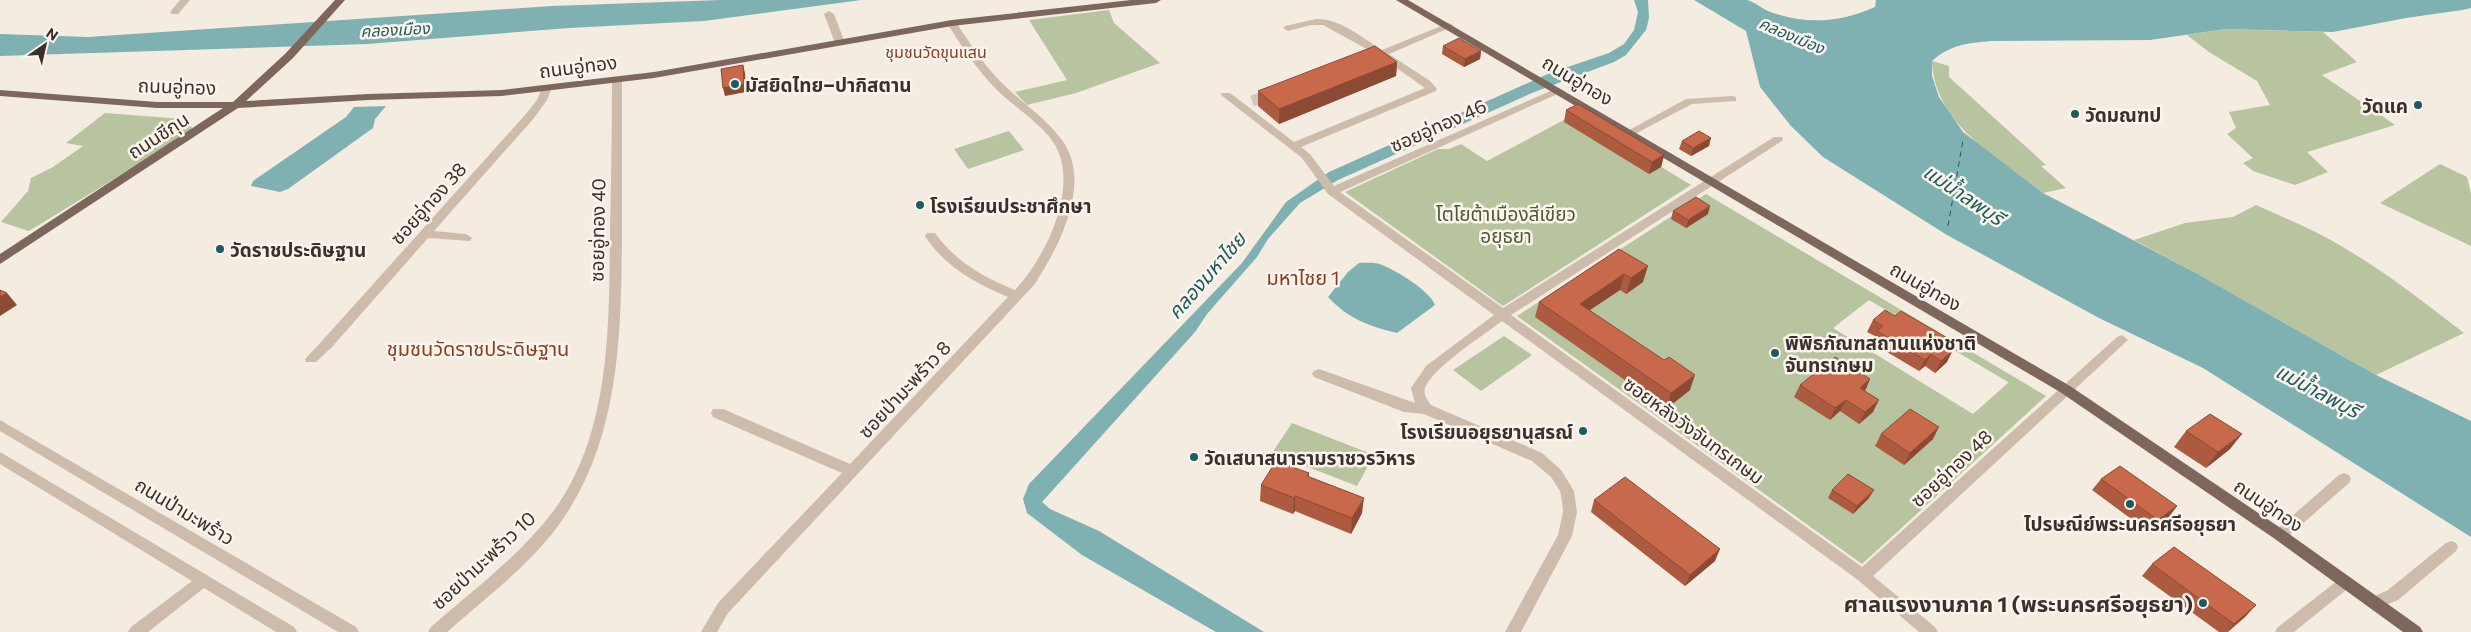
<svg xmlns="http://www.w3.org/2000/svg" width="2471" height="632" font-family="Commissioner,'Noto Sans Thai',sans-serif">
	<rect width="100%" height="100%" fill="#f4ebe1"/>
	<g fill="#b8c4a0" fill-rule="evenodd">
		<path d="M1109,10L1114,23L1160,63L1076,93L1027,105L1015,92L1067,80L1029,20Z"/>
		<path d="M2226,29L2323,32L2357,62L2322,75L2395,125L2307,152L2328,172L2295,185L2253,171L2243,163L2253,158L2227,134L2236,128L2229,112L2270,105L2257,81L2209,52L2187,35Z"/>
		<path d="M1932,61L1949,66V77L2046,165L2041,166L2066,188L2043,193C1998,158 1934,124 1932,61Z"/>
		<path d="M105,113L183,119L190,122L192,129L186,135L29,231L1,222L28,191L31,178L53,167L83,146L66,143Z"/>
		<path d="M1575,114L1691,185L1503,306L1345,192L1438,149H1449L1461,144L1487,161Z"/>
		<path d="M1009,131L1024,150L968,169L954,149Z"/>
		<path d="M2440,164L2467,177L2471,194V246L2380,203Z"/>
		<path d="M1706,194L2046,396L1862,564L1517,316ZM1869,300L2008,382V383L1973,414L1833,328Z"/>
		<path d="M2256,205C2287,219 2317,231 2346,249C2387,273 2426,304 2464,333L2376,375L2196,273L2134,240L2185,223L2233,217Z"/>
		<path d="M1504,336L1532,355L1481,391L1453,370Z"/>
		<path d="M1292,423L1374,455L1357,486L1272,453Z"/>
	</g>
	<g fill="#7fb0b2">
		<path d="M721,0H861L704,21L569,28L367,44L0,56V34L88,37L552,6Z"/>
		<path d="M1634,0H1648L1649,18L1646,30L1626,55L1614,62L1532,93L1338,180L1300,203L1268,239L1257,257L1207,314L1195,332L1042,502L1050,509L1099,531L1264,632H1216L1082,555L1027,513L1023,499L1029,484L1242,263L1286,202L1329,172L1550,73L1609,53L1624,44L1634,30L1638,12Z"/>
		<path d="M1694,0C1708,0 1734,0 1747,0C1755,2 1761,8 1768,11C1804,25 1840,23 1875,7L1876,0H2471V8L2462,10L2406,18L2333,32L2226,29L2150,40L1991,41C1968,43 1949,45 1932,61V76L1939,97L1963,132L2043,193L2196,273L2376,375L2471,421V537L2203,368L2099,318L1947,235L1823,157L1791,126L1760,87L1746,31Z"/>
		<path d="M386,106L375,119L373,128L288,189L280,192L251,186L253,181L346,117L354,107Z"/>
		<path d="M1359,263C1366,263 1376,262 1382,265C1397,271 1430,291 1435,305L1397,333C1371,327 1347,318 1328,297L1348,272Z"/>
	</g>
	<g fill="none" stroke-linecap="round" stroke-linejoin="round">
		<path stroke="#1f5a5e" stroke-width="1" stroke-dasharray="5.5 4.5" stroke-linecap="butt" d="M1948,226L1963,140"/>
		<path stroke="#cfc6bd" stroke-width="11" stroke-dasharray="11 5.5" stroke-linecap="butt" d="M1252,101L1275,93"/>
		<g fill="#cdbbac" fill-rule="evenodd">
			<path d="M180,0H190L178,14H172L170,12Z"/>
			<path d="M829,11L834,14L845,43L843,45H837L835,43L824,14Z"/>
			<path d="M1316,19C1339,18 1363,38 1382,50L1446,24L1449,23L1454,26L1389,54L1430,81L1437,89L1436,91L1301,147L1310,154L1334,186L1555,89L1559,88L1564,91L1340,192L1503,308L1774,137H1782L1783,139L1782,141L1511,315L1862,567L2117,337L2122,335L2128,340L1873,576L1935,627L1938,632H1919L1858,580L1502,321C1484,335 1432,368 1425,388C1423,394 1427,400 1431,405L1542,453L1561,470L1574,491L1577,512L1572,536L1521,632H1505L1558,535L1563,512L1562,501L1560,491L1551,477L1532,461L1424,414L1404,412L1314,377L1312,374L1314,371L1319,369L1415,403L1411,388L1426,366L1494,315L1328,194L1302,158L1221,95L1222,93H1230L1294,142L1425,88L1381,57L1371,58L1370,56L1374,53L1323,25H1311L1288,31L1283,28L1285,26Z"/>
			<path d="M952,20L955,21C970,43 984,66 1004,85C1022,103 1046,118 1062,140C1093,183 1059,247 1034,285L728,613L717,632H701L718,603L842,473L713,417L711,413L713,409H723L850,464L1008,297C975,283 945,267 925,236L927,233H935C956,262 983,277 1015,290C1045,258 1080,188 1055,145C1043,124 1014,107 997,90C977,70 962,47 947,23Z"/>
			<path d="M617,78L622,81C622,133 622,184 622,236C621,334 620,435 563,519C534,562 485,598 447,632H428L431,627C472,591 518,557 552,513C611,435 609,326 610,232C611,182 612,132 612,81Z"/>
			<path d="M546,87L551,90L547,100L534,118L434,231L466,234L472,238L470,241L428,238L332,347L316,362H306L305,359L322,341L526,114L537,100L542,88Z"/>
			<path d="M1732,96L1736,97V101L1692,104L1633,135H1625L1624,133L1686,99Z"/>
			<path d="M0,420L356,627L359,632H338L0,431Z"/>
			<path d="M0,452L294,627L297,632H276L204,588L148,632H128L131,627L192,581L0,464Z"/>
			<path d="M2344,473L2349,475L2351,479L2349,483L2285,539L2280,541L2275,539L2273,535L2275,531L2339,475Z"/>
			<path d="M2451,541L2456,543L2458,547L2456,551L2398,600L2376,609L2371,608L2368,603L2371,598L2388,590L2446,543Z"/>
			<path d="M2346,576L2351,578L2354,582L2351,586L2294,632H2275L2278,627L2341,578Z"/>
		</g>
		<g fill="#7d675c" fill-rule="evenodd">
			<path d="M335,0H345L293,58L246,101L368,94L502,90L654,72L952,20L1131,0H1161L1156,3L952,26L654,78L502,96L368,100L238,108L0,264V254L223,108H157L0,96V90L157,102H233L285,54Z"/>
			<path d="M1396,0H1408L2070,386L2285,531L2420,627L2423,632H2403L2275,539L2060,392Z"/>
		</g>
	</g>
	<g fill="#ac5a40">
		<path d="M1443,46L1481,51L1480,59L1464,67L1442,54Z"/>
		<path d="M1397,62L1396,76L1279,124L1258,106V91Z"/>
		<path d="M1566,110L1664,155L1661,167L1649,174L1564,122Z"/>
		<path d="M1682,141L1709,146L1691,156L1679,149Z"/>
		<path d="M1673,211L1708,214L1686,228L1671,219Z"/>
		<path d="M1619,249L1643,282L1626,294L1620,290L1590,310L1690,390L1666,409L1535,317L1539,302Z"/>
		<path d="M1895,316L1949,339L1945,346L1947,362L1935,373L1925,366L1919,371L1872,343L1875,336L1867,332L1873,320Z"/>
		<path d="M1870,379L1865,391L1873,412L1859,424L1840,411L1830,420L1794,397L1800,385Z"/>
		<path d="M2186,431L2230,449L2206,468L2174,447Z"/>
		<path d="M1881,434L1933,439L1904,465L1875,446Z"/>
		<path d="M1309,473V477L1362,513L1351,534L1295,511L1293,514L1260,501L1261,485Z"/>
		<path d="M2101,479L2177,506L2168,518L2149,532L2092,490Z"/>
		<path d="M1832,490L1869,498L1853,514L1828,498Z"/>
		<path d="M1594,500L1715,561L1685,586L1591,512Z"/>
		<path d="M2152,564L2246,616L2228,632H2219L2142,576Z"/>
	</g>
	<g fill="#8c4a34">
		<path d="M1481,51L1480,59L1464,67L1465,59Z"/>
		<path d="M1397,62L1396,76L1279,124V109Z"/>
		<path d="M743,65L745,73L746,92L725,96L723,88Z"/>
		<path d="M1711,138L1709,146L1691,156L1693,148Z"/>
		<path d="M1664,155L1661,167L1649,174L1652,162Z"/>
		<path d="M1710,206L1708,214L1686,228L1688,220Z"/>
		<path d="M1648,266L1643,282L1626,294L1631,278Z"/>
		<path d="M1624,274L1620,290L1576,319L1580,304Z"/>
		<path d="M7,293L17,305L0,316V297Z"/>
		<path d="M1953,350L1947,362L1935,373L1941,361Z"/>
		<path d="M1931,354L1925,366L1919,371L1925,360Z"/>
		<path d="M1695,375L1690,390L1666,409L1671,393Z"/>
		<path d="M1870,379L1865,391L1860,388Z"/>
		<path d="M1846,400L1840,411L1830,420L1835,408Z"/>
		<path d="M1879,400L1873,412L1859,424L1865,412Z"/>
		<path d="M1939,427L1933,439L1904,465L1910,453Z"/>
		<path d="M2242,434L2230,449L2206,468L2218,452Z"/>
		<path d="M1874,490L1869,498L1853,514L1857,506Z"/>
		<path d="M1295,496V511L1293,514L1294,498Z"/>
		<path d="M1364,498L1362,513L1351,534L1352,518Z"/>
		<path d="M2177,506L2168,518L2149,532L2158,520Z"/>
		<path d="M1720,549L1715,561L1685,586L1690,575Z"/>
		<path d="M2256,605L2246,616L2227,632L2234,624Z"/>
	</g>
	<g fill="#c8694b" stroke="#8c4a34">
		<path d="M1459,38L1481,51L1465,59L1443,46Z"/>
		<path d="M1375,46L1397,62L1279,109L1258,91Z"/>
		<path d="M743,65L744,84L723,88L721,69Z"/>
		<path d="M1578,104L1664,155L1652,162L1566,110Z"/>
		<path d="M1699,131L1711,138L1693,148L1682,141Z"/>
		<path d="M1696,197L1710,206L1688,220L1673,211Z"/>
		<path d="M1619,249L1648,266L1631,278L1624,274L1580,304L1664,360L1669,357L1695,375L1671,393L1539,302Z"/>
		<path d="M0,290L7,293L0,297Z"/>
		<path d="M1885,310L1895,316L1901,311L1949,339L1943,344L1953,350L1941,361L1931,354L1925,360L1877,331L1883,326L1873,320Z"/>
		<path d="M1835,357L1870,379L1860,388L1879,400L1865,412L1846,400L1835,408L1800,385Z"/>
		<path d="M1910,409L1939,427L1910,453L1881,434Z"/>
		<path d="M2210,414L2242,434L2218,452L2186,431Z"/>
		<path d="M1276,461L1309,473L1307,476L1364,498L1352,518L1295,496L1294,498L1261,485Z"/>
		<path d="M2120,466L2177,506L2158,520L2101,479Z"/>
		<path d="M1848,474L1874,490L1857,506L1832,490Z"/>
		<path d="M1625,477L1720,549L1690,575L1594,500Z"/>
		<path d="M2174,547L2256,605L2234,624L2152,564Z"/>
	</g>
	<g fill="#1f5a5e" stroke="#fbf5ee" stroke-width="2">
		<circle cx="735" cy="84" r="5"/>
		<circle cx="2418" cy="105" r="5"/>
		<circle cx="2075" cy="114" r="5"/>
		<circle cx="920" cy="205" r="5"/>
		<circle cx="220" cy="249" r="5"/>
		<circle cx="1775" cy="353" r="5"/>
		<circle cx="1583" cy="431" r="5"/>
		<circle cx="1194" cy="457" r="5"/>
		<circle cx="2130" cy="504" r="5"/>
		<circle cx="2203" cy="603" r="5"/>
	</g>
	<g text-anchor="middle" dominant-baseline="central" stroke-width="5" stroke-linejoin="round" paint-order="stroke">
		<g font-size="16" font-style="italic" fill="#1f5a5e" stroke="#fbf5ee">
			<text transform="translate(395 29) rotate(-3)">คลองเมือง</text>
			<text transform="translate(1792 35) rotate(23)">คลองเมือง</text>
		</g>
		<g font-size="16" fill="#8c3b22" stroke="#fbf5ee">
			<text x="936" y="51">ชุมชนวัดขุนแสน</text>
		</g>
		<g font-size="19" fill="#3b302b" stroke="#fbf5ee">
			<text transform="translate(578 66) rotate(-7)">ถนนอู่ทอง</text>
			<text transform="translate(1578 80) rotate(31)">ถนนอู่ทอง</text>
			<text transform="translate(177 86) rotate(2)">ถนนอู่ทอง</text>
			<text transform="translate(1438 125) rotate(-24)">ซอยอู่ทอง 46</text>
			<text transform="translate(158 135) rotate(-33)">ถนนชีกุน</text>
			<text transform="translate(428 203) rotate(-48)">ซอยอู่ทอง 38</text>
			<text transform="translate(597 230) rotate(-89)">ซอยอู่ทอง 40</text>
			<text transform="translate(1926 286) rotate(30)">ถนนอู่ทอง</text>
			<text transform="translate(904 389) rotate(-47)">ซอยป่ามะพร้าว 8</text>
			<text transform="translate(1694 430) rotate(36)">ซอยหลังวังจันทรเกษม</text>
			<text transform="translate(1951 468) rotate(-43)">ซอยอู่ทอง 48</text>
			<text transform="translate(2269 505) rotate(34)">ถนนอู่ทอง</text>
			<text transform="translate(185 511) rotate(31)">ถนนป่ามะพร้าว</text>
			<text transform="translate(483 560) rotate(-43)">ซอยป่ามะพร้าว 10</text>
		</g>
		<g font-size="19" font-weight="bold" fill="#3b302b" stroke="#fbf5ee" text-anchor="start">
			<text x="745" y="84">มัสยิดไทย–ปากิสตาน</text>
			<text x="2408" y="105" text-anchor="end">วัดแค</text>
			<text x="2085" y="114">วัดมณฑป</text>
			<text x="930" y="205">โรงเรียนประชาศึกษา</text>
			<text x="230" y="249">วัดราชประดิษฐาน</text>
			<text x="1785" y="342">พิพิธภัณฑสถานแห่งชาติ<tspan x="1785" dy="22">จันทรเกษม</tspan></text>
			<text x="1573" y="431" text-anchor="end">โรงเรียนอยุธยานุสรณ์</text>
			<text x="1204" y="457">วัดเสนาสนารามราชวรวิหาร</text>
			<text x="2130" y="523" text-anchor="middle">ไปรษณีย์พระนครศรีอยุธยา</text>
		</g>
		<g font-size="19" fill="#4a5a2e" stroke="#fbf5ee">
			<text x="1506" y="213">โตโยต้าเมืองสีเขียว<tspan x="1506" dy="22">อยุธยา</tspan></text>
		</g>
		<g font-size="20" font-style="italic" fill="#1f5a5e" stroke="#fbf5ee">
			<text transform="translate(1964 194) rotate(34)">แม่น้ำลพบุรี</text>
			<text transform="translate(1206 275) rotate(-49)">คลองมหาไชย</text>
			<text transform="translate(2318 390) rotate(28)">แม่น้ำลพบุรี</text>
		</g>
		<g font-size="20" fill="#8c3b22" stroke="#fbf5ee">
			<text x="1303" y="277">มหาไชย 1</text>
			<text x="478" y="348">ชุมชนวัดราชประดิษฐาน</text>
		</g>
		<g font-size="22" font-weight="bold" fill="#3b302b" stroke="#fbf5ee" text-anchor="end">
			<text x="2193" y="603">ศาลแรงงานภาค 1 (พระนครศรีอยุธยา)</text>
		</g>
	</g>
	<g transform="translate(45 45) rotate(34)" stroke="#fbf5ee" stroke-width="4" paint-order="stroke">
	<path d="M0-4L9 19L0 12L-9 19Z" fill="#3b302b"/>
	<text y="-8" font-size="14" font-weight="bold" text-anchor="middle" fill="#3b302b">N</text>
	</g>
</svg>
